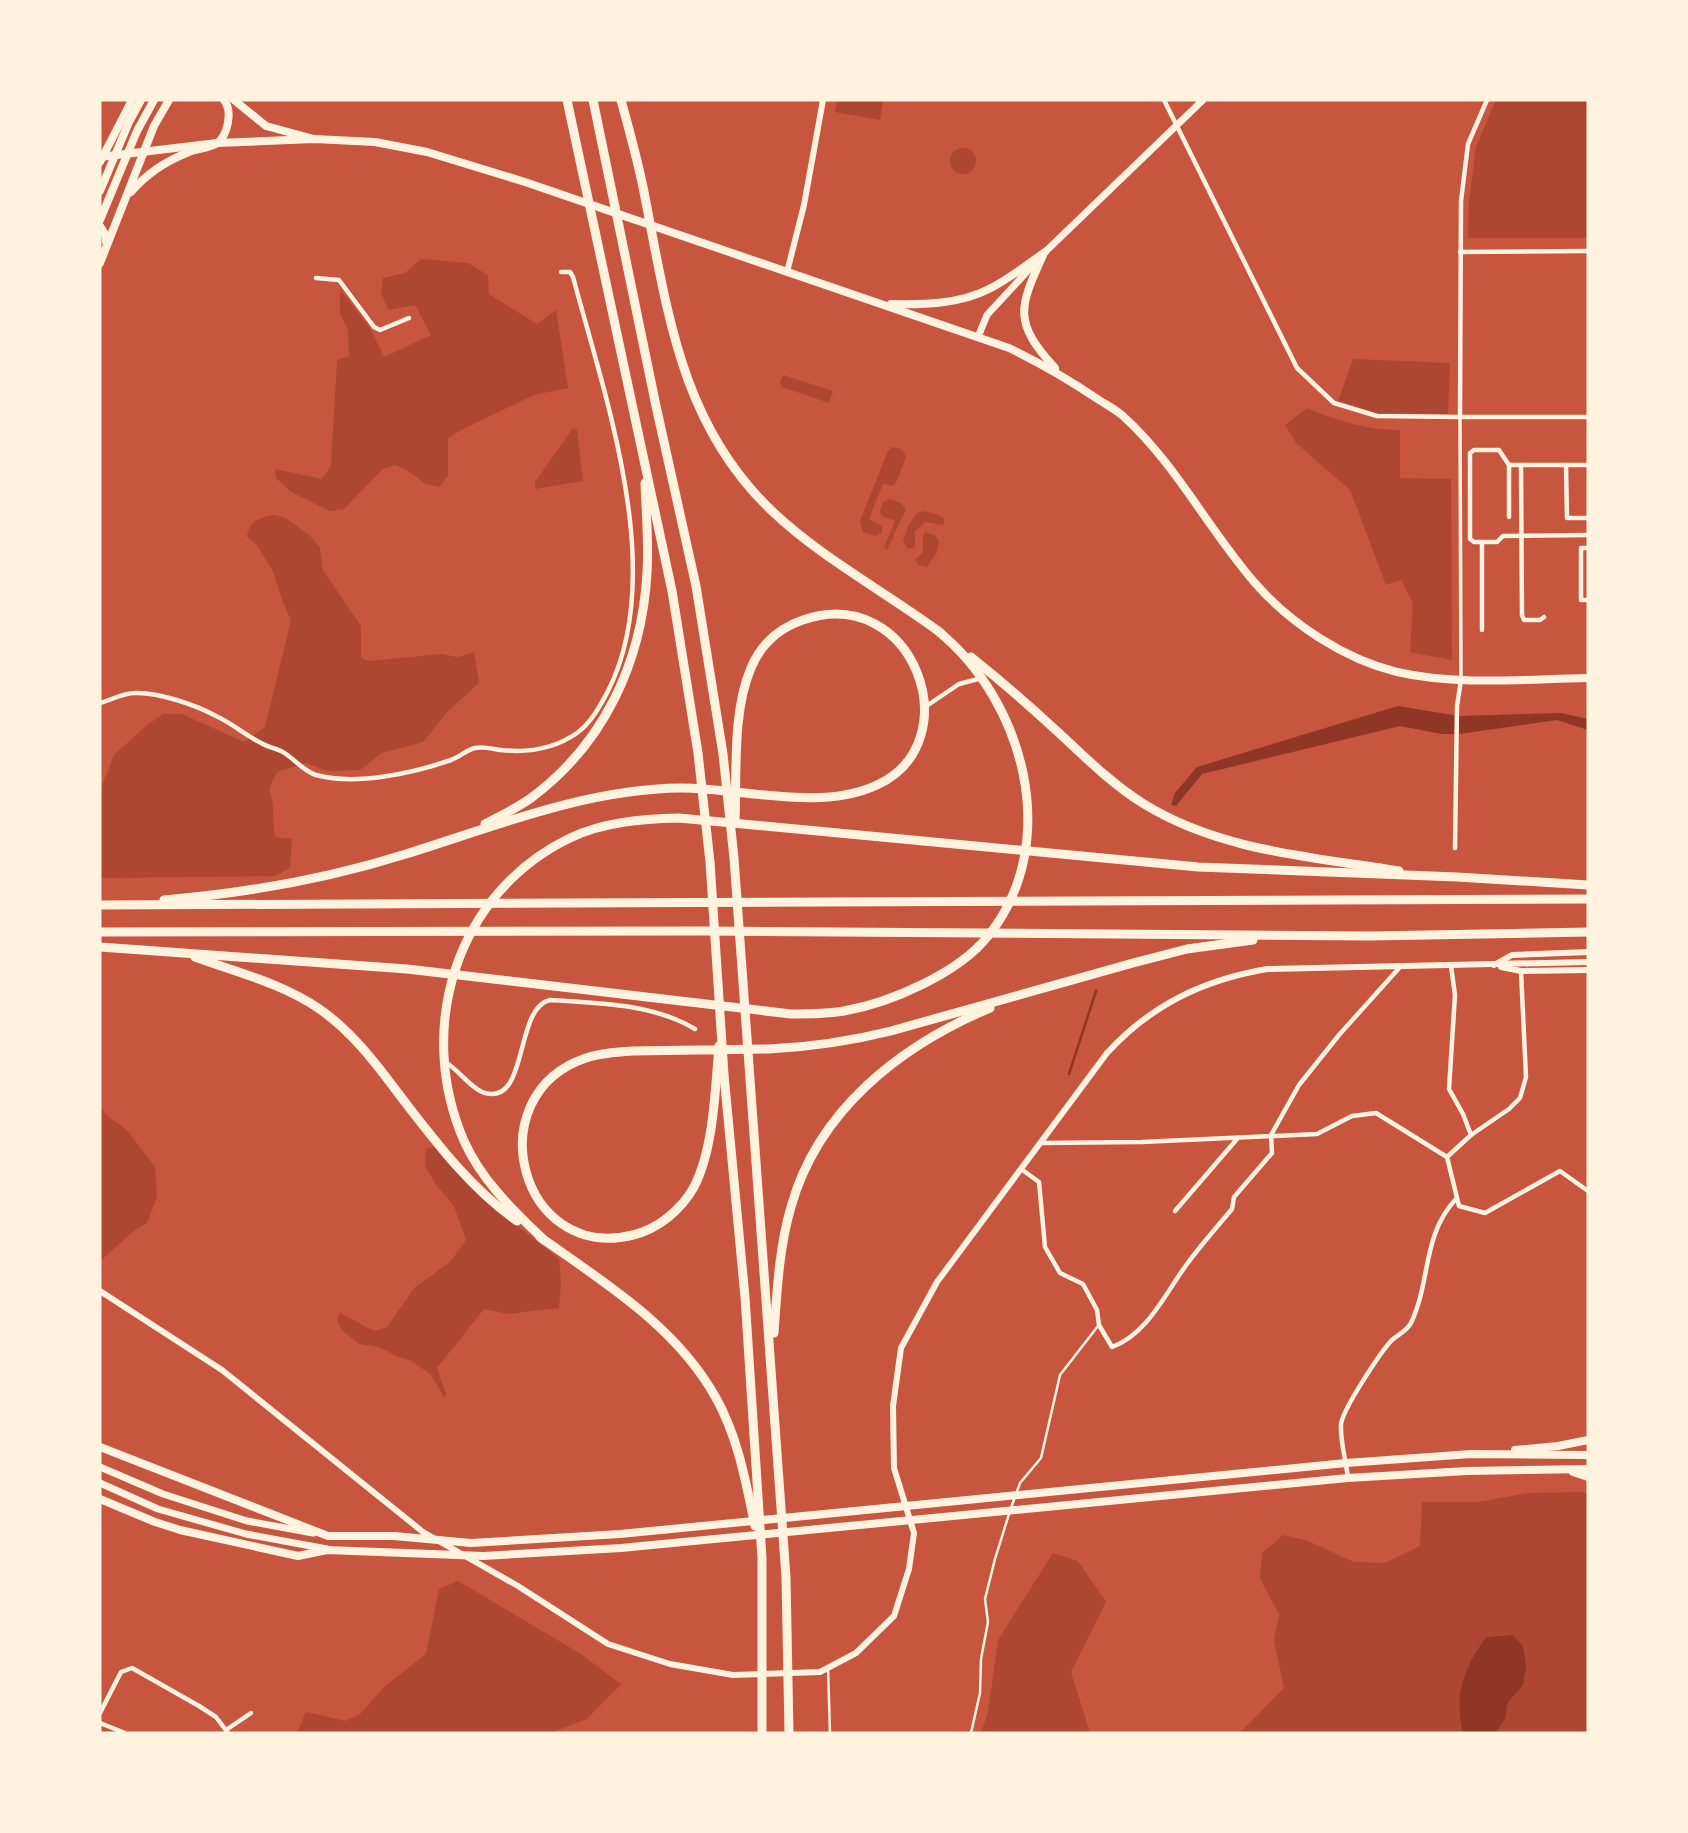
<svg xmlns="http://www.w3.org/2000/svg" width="1688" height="1833" font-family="Mulish,sans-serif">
	<rect width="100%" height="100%" fill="#c8553d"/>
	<g fill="#ae4732">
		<path d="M837,100H883L880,120L835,112Z"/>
		<path d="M1496,100H1588V238H1468L1469,202L1476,147Z"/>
		<circle cx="963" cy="161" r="13"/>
		<path d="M421,259L468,263L488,275L489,294L537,324L556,310L568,388L534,395L459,431L448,438V476L439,487L426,484L405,469L395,465L383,469L344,509L329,511L290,491L276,478L275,469L322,479L331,466L337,360L349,356L348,330L340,314V289L370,328L384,357L431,335L415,305L389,310L381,294L383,278L405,273Z"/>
		<path d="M1353,359L1450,363L1448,414L1376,413L1338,401Z"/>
		<path d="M783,375L833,391L829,403L782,387L780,381Z"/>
		<path d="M1307,408C1338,421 1367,430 1400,430V478L1451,479L1452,660L1410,652L1413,603L1401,580L1386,585L1350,490L1296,443L1285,425Z"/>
		<path d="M573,428L577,430L583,481L535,489V482Z"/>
		<path d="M892,447L902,449L906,457L896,483L893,486L883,484L869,519L882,526V533L875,536L863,532L860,521L888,451Z"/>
		<path d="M889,499L901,503L906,509L887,550L884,547L895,521L882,516L880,512L883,502Z"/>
		<path d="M923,511L939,515L944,519V523L943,525L925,522L915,531V547L908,549L903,542L908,526L917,513Z"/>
		<path d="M275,515L286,518L310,536L320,547L323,570L361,626V658L369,661L441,654L458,657L474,652L479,683L447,712L423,742L382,753L360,770L327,771L306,763L277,772L269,789C276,805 271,821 276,837L292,839L290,868L275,876L100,878V791L114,755L146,726L163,714H182L244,742L265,727L291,620L282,600L273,571L256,544L247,537C249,520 260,517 275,515Z"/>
		<path d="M925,532L935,535L939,541L937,552L927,567L918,565L915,560L923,552V536Z"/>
		<path d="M100,1106L107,1116L127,1130L155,1167L157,1197L147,1223C129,1232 116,1248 100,1261Z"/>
		<path d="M435,1147L490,1204L559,1259L561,1283L559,1308L508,1314L484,1309L437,1368L446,1395L444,1397L431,1375L412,1361L396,1356L379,1347L359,1344L343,1331L337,1321L340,1313L374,1331L387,1327L414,1288L450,1262L466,1240L454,1206L437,1186L425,1166L426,1149Z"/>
		<path d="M1581,1492L1588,1494V1733H1240L1284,1688L1274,1641L1279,1614L1260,1579L1262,1553L1283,1535L1308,1541L1354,1562L1385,1563L1420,1546L1422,1502H1479L1528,1493Z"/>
		<path d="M1053,1553L1078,1561L1106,1602L1071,1672L1090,1733H981L988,1712L998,1640Z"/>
		<path d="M458,1581L581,1654L621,1684L587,1719L550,1733H297L306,1712L346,1721L361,1713L385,1686L426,1654L439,1589Z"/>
	</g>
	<g fill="#8f3625">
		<path d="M1398,706L1459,716L1561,713L1588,719V730L1557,720L1459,734H1442L1400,726L1202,774L1176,806L1171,805L1175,793L1197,767Z"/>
		<path d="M1513,1635L1523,1646L1526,1667L1523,1685L1508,1702L1505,1719L1495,1733H1463C1454,1692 1463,1671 1486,1637Z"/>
	</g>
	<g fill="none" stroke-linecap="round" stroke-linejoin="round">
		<path stroke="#8f3625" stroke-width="2.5" d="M1069,1074L1096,991"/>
		<g stroke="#fff3e0" stroke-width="2.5">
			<path d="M1011,1508L1020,1483L1041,1458L1060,1375L1098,1326"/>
			<path d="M828,1668L830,1733"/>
			<path d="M971,1733L980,1693L981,1659L988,1622L985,1599L995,1559L1009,1514"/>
		</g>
		<path stroke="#fff3e0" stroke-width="3.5" d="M1460,417L1461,677"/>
		<g stroke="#fff3e0" stroke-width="4.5">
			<path d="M1164,100L1297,368L1334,403L1377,416L1460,417"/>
			<path d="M1487,100L1468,144L1461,201L1460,417H1588"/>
			<path d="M1460,252L1588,251"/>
			<path d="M316,278L339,280L374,327L380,330L409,318"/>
			<path d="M1509,465H1588"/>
			<path d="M1521,465L1522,615L1524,620H1540L1544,617"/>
			<path d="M1566,465L1567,518H1588"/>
			<path d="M1509,517V465L1499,450H1474L1470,453V539L1474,542H1497L1503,536L1588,535"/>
			<path d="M1482,542V630"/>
			<path d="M1588,548H1581V600H1588"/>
			<path d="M100,703C111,700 123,693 135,693C158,692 196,705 216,716C232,723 246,736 261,743C268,747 275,748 281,751C293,757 303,771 316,775C356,786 413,773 451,760C460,757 466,750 475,748C483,746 493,749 501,750C528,753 554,749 577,733C591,723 600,706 608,691C668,573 605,397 573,277L570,272H561"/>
			<path d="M925,707L959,684L982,678"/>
			<path d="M1455,848L1457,706L1461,680"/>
			<path d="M1451,966L1455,995L1449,1089L1463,1114L1471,1135"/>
			<path d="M1521,971L1526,1077L1520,1098L1509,1109L1471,1135L1447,1157L1459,1206L1485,1213L1560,1171L1588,1191"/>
			<path d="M447,1063C459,1071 473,1090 485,1093C529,1105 514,1008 550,1000C598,1003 654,1004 695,1029"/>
			<path d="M1040,1143L1142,1142L1317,1134L1352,1116L1376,1113L1447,1157"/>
			<path d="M1021,1169L1039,1182L1045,1247L1060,1273L1083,1284L1097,1310L1099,1325L1112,1347C1148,1334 1166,1292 1187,1264C1201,1245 1217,1227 1232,1209L1234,1197L1272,1153L1271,1135L1299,1085L1339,1035L1400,967"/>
			<path d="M1175,1211L1237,1139"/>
			<path d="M1348,1478C1346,1461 1340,1441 1341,1424C1343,1409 1380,1353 1391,1341C1397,1335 1407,1331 1411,1323C1431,1281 1422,1235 1456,1199"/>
			<path d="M100,1713L121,1672L132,1668L199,1706L216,1717L228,1733"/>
			<path d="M100,1723L125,1733"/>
			<path d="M226,1730L251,1713"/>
		</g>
		<g stroke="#fff3e0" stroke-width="6">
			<path d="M787,272L804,205L823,100"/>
			<path d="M1494,965L1512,955L1588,952"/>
			<path d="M1501,967L1521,971L1588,970"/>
			<path d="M100,1291L222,1370L423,1532L518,1586L608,1644L670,1664L733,1675L820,1672L856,1653L894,1616L909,1569L914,1533L894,1468L893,1406L901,1348L937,1282L1107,1053C1151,1005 1203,980 1267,969L1588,962"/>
		</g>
		<g stroke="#fff3e0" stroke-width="7">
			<path d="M978,337L987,315L1045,252L1203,100"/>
			<path d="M100,1467L163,1494L247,1521L313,1533"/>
			<path d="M100,1483L158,1509L246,1534L327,1549"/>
		</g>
		<g stroke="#fff3e0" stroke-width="8">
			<path d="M100,157L217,143L314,139L375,142L427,152L525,182L1009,348C1040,363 1068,379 1096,398C1105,404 1115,409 1123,416C1176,464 1208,529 1255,583C1291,624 1344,659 1397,672C1458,686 1526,679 1588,678"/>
			<path d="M1043,255C1019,308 1013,322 1055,368"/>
			<path d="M891,304C923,305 960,304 989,289C1009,279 1027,265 1045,252"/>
			<path d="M100,1447L328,1536H394L471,1543L620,1534L1346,1463L1471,1454L1588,1455"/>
			<path d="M1515,1450L1558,1446L1588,1440"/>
			<path d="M1573,1472L1588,1477"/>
			<path d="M100,1499L155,1522L180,1530L298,1556L327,1550L483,1556L621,1548L1348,1478L1467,1471L1588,1469"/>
		</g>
		<g stroke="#fff3e0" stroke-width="8">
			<path d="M234,100L266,126L314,139"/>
			<path d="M100,162L132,100"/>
			<path d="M100,191L129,122L141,100"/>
			<path d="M131,192C147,173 166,161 189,152C197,149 208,148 216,144C228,136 233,111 224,100"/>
			<path d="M100,220L137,131L154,100"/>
			<path d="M100,226L105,234L106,242"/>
			<path d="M100,263L154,126L169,100"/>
		</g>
		<g stroke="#fff3e0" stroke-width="9">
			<path d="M567,100L672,591L698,753L710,862L724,1075L745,1297L762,1558V1733"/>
			<path d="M593,100L656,406L696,586L723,754L734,858L786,1577L789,1733"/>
			<path d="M621,100C629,129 637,158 643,187C667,307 679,423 772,511C820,557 887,593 941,633"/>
			<path d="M971,657C1001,681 1030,706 1059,733C1086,758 1113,785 1144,804C1220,851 1313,857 1399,871"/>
			<path d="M485,824C500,816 517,808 531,798C604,744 642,662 647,573C649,543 646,513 645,483"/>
			<path d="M164,900C247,893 327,879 406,854C496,826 586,789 681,788C743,788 819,812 877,785C971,742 914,582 803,620C779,628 761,644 751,668C732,712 737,774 735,821"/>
			<path d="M100,905L1588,899"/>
			<path d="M100,932L706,931L1370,936L1588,932"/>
			<path d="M100,947L407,969L791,1014C809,1014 827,1014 844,1011C890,1003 959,973 988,936C1063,843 1024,701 938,631"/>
			<path d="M195,957C236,972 281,983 318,1008C352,1031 377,1065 401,1097C436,1142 470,1188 517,1221"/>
			<path d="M719,1046C715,1090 714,1148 694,1187C681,1210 658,1229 633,1235C520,1263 476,1095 586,1058C601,1053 617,1052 633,1051L769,1049C811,1047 851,1041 891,1031L1133,963L1187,949L1253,940"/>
			<path d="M540,1237C605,1283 677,1327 716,1398C738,1437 746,1483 755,1526"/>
			<path d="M544,1240C513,1210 482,1181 464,1141C415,1028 456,893 570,838C603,822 642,819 679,818L1198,867L1457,877L1588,885"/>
			<path d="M774,1333C777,1291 779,1248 791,1207C818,1110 900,1046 990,1008"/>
		</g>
	</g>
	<rect width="1688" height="1833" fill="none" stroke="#fff3e0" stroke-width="203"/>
</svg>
